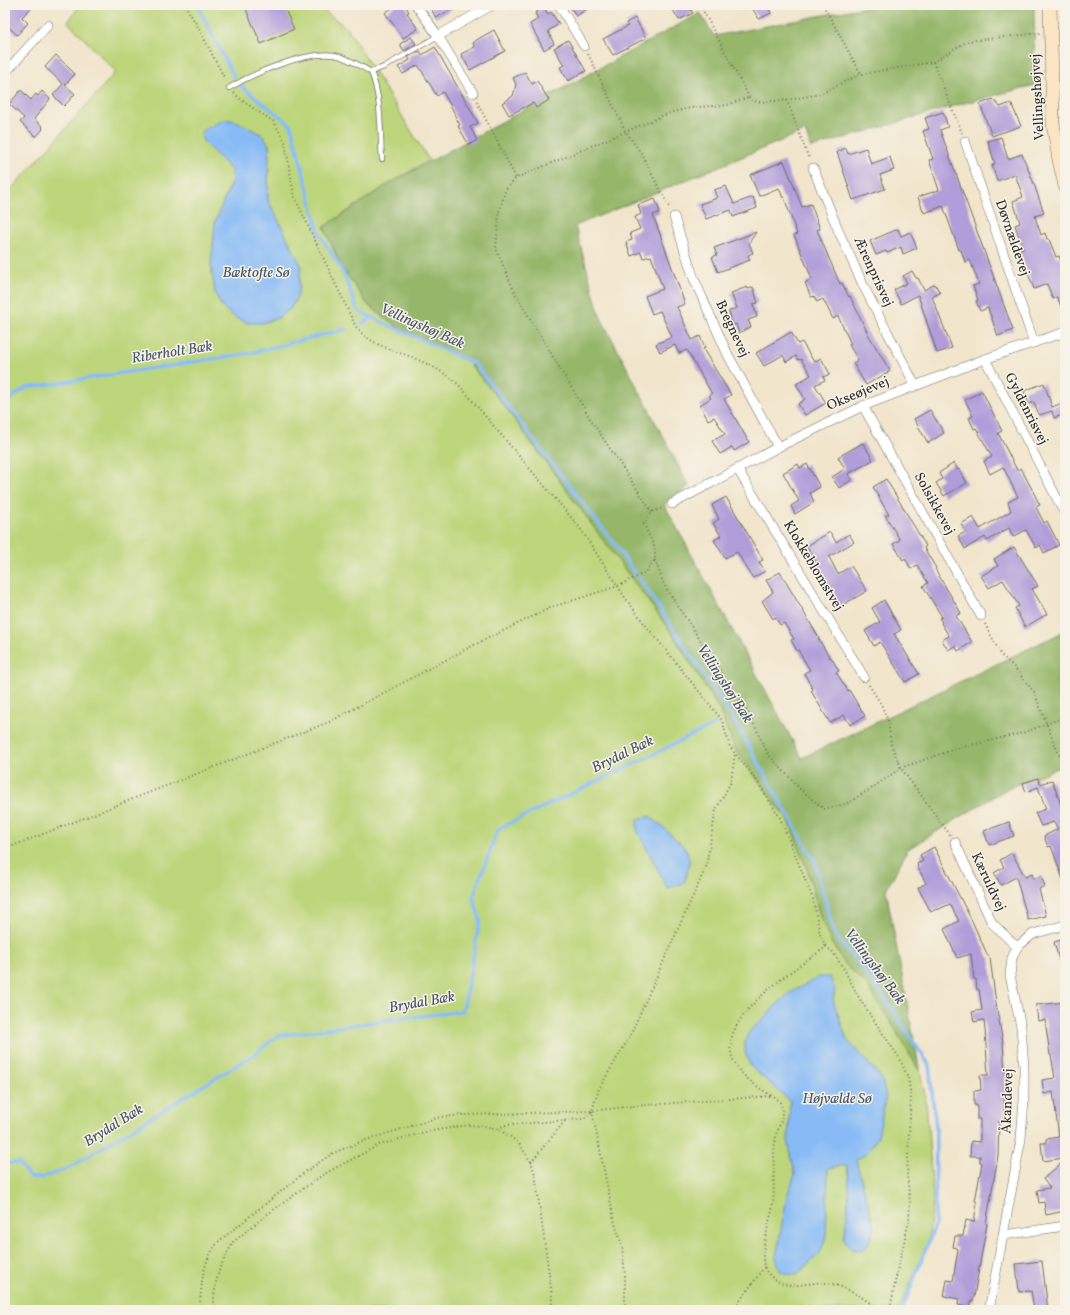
<svg xmlns="http://www.w3.org/2000/svg" width="1070" height="1315" font-family="Vollkorn,serif">
	<rect width="100%" height="100%" fill="#f7f3e8"/>
	<filter id="ink" filterUnits="userSpaceOnUse"><feTurbulence type="fractalNoise" baseFrequency=".025" numOctaves="2"/><feDisplacementMap in="SourceGraphic" scale="8" xChannelSelector="R" yChannelSelector="G"/><feConvolveMatrix kernelMatrix="1 2 1 2 8 2 1 2 1" color-interpolation-filters="sRGB"/></filter>
	<filter id="wash" filterUnits="userSpaceOnUse"><feTurbulence type="fractalNoise" baseFrequency=".012" numOctaves="4" result="noise"/><feDisplacementMap in="SourceGraphic" scale="16" xChannelSelector="R" yChannelSelector="G"/><feGaussianBlur stdDeviation="0.9" result="paint"/><feColorMatrix in="noise" values="0 0 0 0 0 0 0 0 0 0 0 0 0 0 0 0 0 1.4 0 .05"/><feComposite in="paint" operator="in"/></filter>
	<g filter="url(#wash)">
		<rect width="100%" height="100%" fill="#f1e5cb"/>
		<path fill="#bdd67b" stroke="#748053" d="M80,5H317L348,29L429,160L387,185L324,227L341,266L368,305L403,331L468,362L503,404L671,632L719,709L735,749L790,823L808,872L821,919L845,964L865,983L895,1029L920,1072L926,1100L933,1200L928,1242L899,1310H5V189L9,192L116,72L68,22Z"/>
		<path fill="#96b76b" stroke="#60714b" d="M876,5H1034L1035,85L950,107L811,148L805,131L575,226L600,316L689,486L664,504L802,758L1065,631V765L1008,788L908,849L886,890L920,1072L895,1029L865,983L845,964L832,944L821,919L808,872L790,823L735,749L719,709L671,632L503,404L468,362L403,331L368,305L341,266L324,227L387,185L700,13L714,36Z"/>
		<g fill="#88bbf6" stroke="#5a7390">
			<path d="M224,120H234L263,135L269,145L268,200L301,265L298,296L290,309L278,318L263,323H248L234,317L222,307L215,293L211,265L215,222L232,181L231,170L203,141L201,133L205,129Z"/>
			<path d="M650,816L665,829L686,849L690,862L684,883L667,888L637,830V819Z"/>
			<path d="M819,977H830L835,989L833,1000L847,1040L881,1077L886,1096L878,1137L866,1154L856,1160L875,1229L869,1242L862,1251L851,1249L844,1239L847,1217L849,1186L847,1165L828,1168L826,1237L820,1253L797,1275L786,1274L780,1271L776,1258L787,1196L795,1174L788,1141L790,1101L751,1067L746,1055L744,1044L749,1032L788,994Z"/>
		</g>
		<g fill="none" stroke-linecap="round" stroke-linejoin="round">
			<g stroke="#88bbf6" stroke-width="3.5">
				<path d="M197,5L234,77"/>
				<path d="M241,86L291,125L319,233L343,272L358,311L475,364L620,551L635,574"/>
				<path d="M362,324L372,317"/>
				<path d="M5,402L26,388L251,353L346,329"/>
				<path d="M639,578L731,715L815,862L834,934L880,991L929,1065L936,1128L935,1225L902,1310"/>
				<path d="M5,1163H19L29,1177L41,1178L67,1169L255,1054L277,1036L388,1020L463,1011L480,920L473,897L498,829L716,724"/>
			</g>
		</g>
		<g id="blocks">
			<g fill="#b09dd9">
				<path d="M5,5H34L22,17L28,23L17,35L5,24Z"/>
				<path d="M244,5H283L294,29L261,44Z"/>
				<path d="M396,5H405L409,12L407,13L418,29L403,38L385,13Z"/>
				<path d="M429,5H459L436,18Z"/>
				<path d="M569,5H593L576,16Z"/>
				<path d="M670,5H688L693,13L679,20Z"/>
				<path d="M750,5H766L771,13L759,19Z"/>
				<path d="M544,8L548,14L551,12L559,24L548,31L554,44L544,50L530,24L538,19L535,13Z"/>
				<path d="M635,18L646,38L613,55L603,39L628,26L626,23Z"/>
				<path d="M494,30L505,51L470,70L461,54L475,47L473,43L478,39Z"/>
				<path d="M411,37L416,44L404,51L400,44Z"/>
				<path d="M568,40L586,71L568,81L560,67L564,65L554,48Z"/>
				<path d="M435,47L478,123L470,127L477,140L469,145L458,126L460,125L454,114H455L443,92L437,96L418,65L403,74L398,67L410,60L408,57L420,51L422,55Z"/>
				<path d="M56,55L75,74L65,85L75,94L64,106L53,95L63,84L45,67Z"/>
				<path d="M525,72L532,84L537,81L549,100L536,108L533,103L509,115L502,103L513,96L516,84L513,78Z"/>
				<path d="M21,90L31,100L36,94L38,96L42,91L50,99L34,119L43,127L42,128L43,129L36,137L20,122L24,118L9,104Z"/>
				<path d="M993,99L1000,107L1011,103L1021,126L992,136L980,104Z"/>
				<path d="M943,112L948,127L940,130L1013,330L998,336L988,308L980,311L976,301L978,300L973,286L979,284L970,260L965,262L961,250H959L943,206L924,213L918,197L939,190L929,160L933,159L923,131L929,129L925,118Z"/>
				<path d="M1001,137L1008,159L1022,154L1034,184L1044,213L1035,216L1041,235L1045,233L1047,239H1049L1056,257L1059,256L1065,271V315L1057,297L1053,299L1047,284L1034,289L1019,250L1023,248L1015,225L1020,223L1013,201L1023,197L1015,174L997,181L992,165L995,164L988,141Z"/>
				<path d="M846,148L848,154L866,148L871,164L890,157L894,170L880,175L885,189L853,200L837,152Z"/>
				<path d="M784,161L802,207L811,204L820,229L817,230L840,284L842,283L849,297L850,296L868,334L890,371L866,385L853,363L858,360L849,345L851,344L838,316L833,319L823,299L817,302L814,296L811,297L805,283L812,279L794,235L797,234L784,197L783,198L779,188L759,196L750,175Z"/>
				<path d="M726,186L734,204L753,197L757,208L733,217L731,210L706,219L700,204L717,198L714,190Z"/>
				<path d="M655,199L660,212L653,215L685,304L677,307L692,340L700,336L705,348L703,349L731,395L724,399L749,442L734,451L732,447L720,454L712,441L725,434L714,417L708,420L700,405L711,398L709,396L712,394L687,350L679,353L675,345L660,352L656,344L672,337L660,311L652,314L645,296L663,289L651,256L643,258L641,252L631,256L626,242L632,240L630,233L640,229L635,217L641,214L638,205Z"/>
				<path d="M898,229L901,236L910,232L917,248L903,254L901,247L887,253L886,251L876,255L870,241Z"/>
				<path d="M756,232L749,243L753,253L748,255L750,260L718,272L712,257L717,255L714,248Z"/>
				<path d="M912,271L916,278H918L924,290L935,284L940,293L932,297L952,348L937,353L918,295L901,304L894,290L907,283L903,276Z"/>
				<path d="M747,287L748,289L753,287L758,303L753,304L757,317L748,320L751,327L739,333L736,324L733,325L729,311L737,308L731,293Z"/>
				<path d="M791,332L798,344L802,342L814,362L821,358L830,374L823,377L825,380L815,385L826,403L805,415L798,404L805,399L796,384L811,375L801,359L798,360L796,356L786,362L783,355L764,366L756,353Z"/>
				<path d="M1044,383L1052,407L1065,402V414L1054,418L1052,411L1039,415L1034,402L1029,404L1024,391Z"/>
				<path d="M982,391L1002,431L998,433L1017,470L1021,468L1040,505L1036,507L1044,523L1047,521L1059,545L1044,553L1040,545L1036,548L1026,530L1013,537L1009,528L987,541L985,537L965,549L958,536L966,532L961,524L973,517L980,529L1011,511L1008,502L1018,497L1003,467L990,474L984,461L992,457L976,428L974,429L969,418L973,416L965,400Z"/>
				<path d="M930,410L944,433L928,443L914,419Z"/>
				<path d="M863,443L873,460L848,474L852,480L839,488L832,477L845,469L838,457Z"/>
				<path d="M954,463L958,470L959,469L967,483L944,496L936,483L942,479L939,473Z"/>
				<path d="M798,464L800,468L807,464L820,487L810,493L814,502L795,514L791,506L799,501L783,473Z"/>
				<path d="M886,479L926,546L924,548L936,568L935,569L961,613L956,616L972,642L958,651L955,646L948,650L942,640L949,636L941,623L942,622L939,618L942,617L923,586L928,583L917,565L911,569L905,558L903,560L893,544L900,540L885,515H889L873,487Z"/>
				<path d="M726,497L763,560L759,562L765,571L753,578L737,552L725,558L714,540L721,536L713,523L719,519L712,505Z"/>
				<path d="M830,532L836,542L849,534L854,542L829,557L838,574L851,566L867,591L839,607L816,566L818,565L807,546Z"/>
				<path d="M1014,547L1038,586L1032,589L1047,614L1025,627L1015,608L1019,606L1003,580L989,588L981,576L998,566L994,559Z"/>
				<path d="M780,572L819,638H818L830,658L831,657L839,671L836,672L848,691L849,690L865,716L850,725L844,715L830,723L811,691L813,690L804,673L810,670L798,650L797,651L791,640L794,639L784,623L780,625L775,617L773,619L762,601L773,592L766,580Z"/>
				<path d="M884,600L901,630L894,634L919,674L905,682L880,642L874,646L865,631L880,622L872,608Z"/>
				<path d="M1038,778L1040,784L1052,780L1065,816V882H1064L1051,846L1048,847L1044,836L1058,829L1054,822L1041,826L1035,813L1046,809L1038,787L1026,792L1023,783Z"/>
				<path d="M1009,822L1014,836L989,845L984,831Z"/>
				<path d="M934,847L971,919L988,956L990,958L996,1003L1003,1043L1007,1099H1004V1121H999L998,1156L986,1224H987L973,1302L971,1301L970,1308L958,1305L959,1299L944,1296L947,1280L953,1281L958,1249L957,1248L953,1247L955,1236H963L966,1220L974,1222L977,1202L975,1201L982,1163L980,1162V1156H970L971,1141L980,1142V1119H977V1105H974V1091L981,1090L980,1075H988L985,1030L984,1020L974,1022L972,1012L982,1010L979,989L977,990L976,979H974L971,954L957,958L944,929L959,921L950,904L937,910L936,909L931,912L918,888L926,883L917,866H918L917,864L923,861L920,855Z"/>
				<path d="M1012,853L1025,877L1032,874L1034,879L1041,876L1045,886L1039,889L1046,916L1028,920L1016,877L1001,885L994,873L1004,867L1000,860Z"/>
				<path d="M1065,939V970L1062,971L1054,942Z"/>
				<path d="M1065,1002V1158L1043,1161L1041,1143H1046V1139L1059,1137L1053,1092L1044,1094L1042,1080L1055,1078L1051,1055H1050L1045,1020L1038,1021L1036,1005Z"/>
				<path d="M1065,1160V1211L1046,1215L1044,1202L1039,1203L1037,1190L1050,1188L1043,1179Z"/>
				<path d="M1042,1261L1048,1310H1034L1031,1291L1019,1292L1016,1264Z"/>
			</g>
		</g>
	</g>
	<g filter="url(#ink)">
		<use href="#blocks" fill-opacity="0" stroke="#706c63" stroke-width="1"/>
		<g fill="none" stroke-linecap="round" stroke-linejoin="round">
			<g stroke="#706c63" stroke-width="6">
				<g id="lane">
					<path d="M371,72C382,99 380,131 382,159"/>
					<path d="M229,88C254,73 305,51 334,55C347,57 360,66 371,72L384,67L438,36"/>
				</g>
			</g>
			<g stroke="#706c63" stroke-width="10">
				<g id="street">
					<path d="M416,5L438,36L473,93"/>
					<path d="M559,5L584,46"/>
					<path d="M438,36L492,5"/>
					<path d="M5,73L48,25"/>
					<path d="M965,141L1034,343"/>
					<path d="M813,168L839,232L864,287L915,385"/>
					<path d="M674,217L694,279L728,355L778,447"/>
					<path d="M985,359L1065,514"/>
					<path d="M863,406L981,616"/>
					<path d="M738,470L864,677"/>
					<path d="M672,504L778,447L863,406L985,359L1065,332"/>
					<path d="M955,842L992,923L1017,947"/>
					<path d="M1004,1235L1065,1226"/>
					<path d="M989,1310L1021,1139L1024,1100V1067L1021,1027L1010,975L1012,958L1017,947L1033,934L1065,925"/>
				</g>
			</g>
			<g stroke="#706c63" stroke-width="14">
				<path id="secondary" d="M1050,5L1053,123L1059,160L1065,186"/>
			</g>
			<g stroke="#706c63" stroke-width="2" stroke-dasharray="1 3" stroke-linecap="butt">
				<path d="M185,5L198,27L226,81"/>
				<path d="M700,5L749,97L753,101L761,102L787,100L820,94L861,74L933,62L968,41L1040,33"/>
				<path d="M823,5L861,74"/>
				<path d="M588,54L626,132L641,153L670,209"/>
				<path d="M933,62L962,133"/>
				<path d="M234,93L241,100L274,122L285,142L294,196L355,325C370,348 402,351 425,363C438,369 449,376 459,385L580,528L624,596L644,623L722,720L730,747L757,781L780,818L813,899L820,934L826,947"/>
				<path d="M787,100L809,159"/>
				<path d="M477,102L516,178"/>
				<path d="M652,512L591,420L516,295L496,249L499,212L506,189L516,178L672,112L695,107L727,105L749,97"/>
				<path d="M655,560L664,585L750,716L768,754L800,789L824,809L846,804L872,788L901,768L954,749L1022,733L1065,717"/>
				<path d="M985,624L1001,655L1013,666L1034,692L1065,770"/>
				<path d="M869,685L881,704L888,721L891,744L901,768L950,835"/>
				<path d="M5,849L329,722L474,645L552,607L618,586L644,573L655,560V549L644,524L652,512L663,508"/>
				<path d="M592,1111L615,1224L622,1245L625,1276V1310"/>
				<path d="M498,1129L501,1127L506,1125L581,1119L587,1117L592,1111L598,1091L604,1080L629,1038L706,867L716,809L731,782L735,753"/>
				<path d="M531,1162L565,1121"/>
				<path d="M200,1310C201,1284 202,1261 219,1241L305,1172L333,1153L363,1141L440,1117L463,1115L592,1111L633,1106L771,1096"/>
				<path d="M216,1310L214,1305V1296L216,1283L220,1267L233,1242L269,1213L324,1174L379,1145L425,1132L470,1125L485,1126L498,1129L511,1137L520,1145L531,1162L535,1174L552,1295V1310"/>
				<path d="M733,1310L765,1266"/>
				<path d="M879,1310C867,1300 847,1287 832,1284C807,1278 787,1297 767,1272C756,1258 771,1221 773,1204C775,1181 772,1158 776,1135C778,1128 782,1121 782,1114C783,1110 782,1104 778,1100C773,1095 764,1092 758,1087C743,1076 727,1061 731,1041C737,1005 798,967 826,947L832,951L843,967L859,998L900,1059L908,1078L911,1096L907,1175L910,1202L909,1221L897,1272L890,1310"/>
			</g>
			<use href="#lane" stroke="#fff" stroke-width="4.5"/>
			<use href="#street" stroke="#fff" stroke-width="9"/>
			<use href="#secondary" stroke="#fce5c4" stroke-width="13"/>
		</g>
	</g>
	<g text-anchor="middle" dominant-baseline="central" stroke-width="3" stroke-linejoin="round" paint-order="stroke">
		<g font-size="14" fill="#2b2b2b" stroke="#f7f3e8">
			<text transform="translate(1038 97) rotate(-93)">Vellingshøjvej</text>
			<text transform="translate(1012 238) rotate(71)">Døvnældevej</text>
			<text transform="translate(873 272) rotate(65)">Ærenprisvej</text>
			<text transform="translate(732 329) rotate(65)">Bregnevej</text>
			<text transform="translate(858 394) rotate(-23)">Okseøjevej</text>
			<text transform="translate(1026 409) rotate(63)">Gyldenrisvej</text>
			<text transform="translate(934 504) rotate(61)">Solsikkevej</text>
			<text transform="translate(813 566) rotate(59)">Klokkeblomstvej</text>
			<text transform="translate(988 882) rotate(65)">Kæruldvej</text>
			<text transform="translate(1008 1101) rotate(-88)">Åkandevej</text>
		</g>
		<g font-size="15" font-style="italic" fill="#475668" stroke="#f7f3e8">
			<text x="256" y="273">Bæktofte Sø</text>
			<text transform="translate(422 327) rotate(24)">Vellingshøj Bæk</text>
			<text transform="translate(172 353) rotate(-9)">Riberholt Bæk</text>
			<text transform="translate(724 684) rotate(57)">Vellingshøj Bæk</text>
			<text transform="translate(623 755) rotate(-26)">Brydal Bæk</text>
			<text transform="translate(874 967) rotate(53)">Vellingshøj Bæk</text>
			<text transform="translate(422 1003) rotate(-10)">Brydal Bæk</text>
			<text x="837" y="1099">Højvælde Sø</text>
			<text transform="translate(114 1126) rotate(-32)">Brydal Bæk</text>
		</g>
	</g>
	<rect width="1070" height="1315" fill="none" stroke="#f7f3e8" stroke-width="20"/>
</svg>
